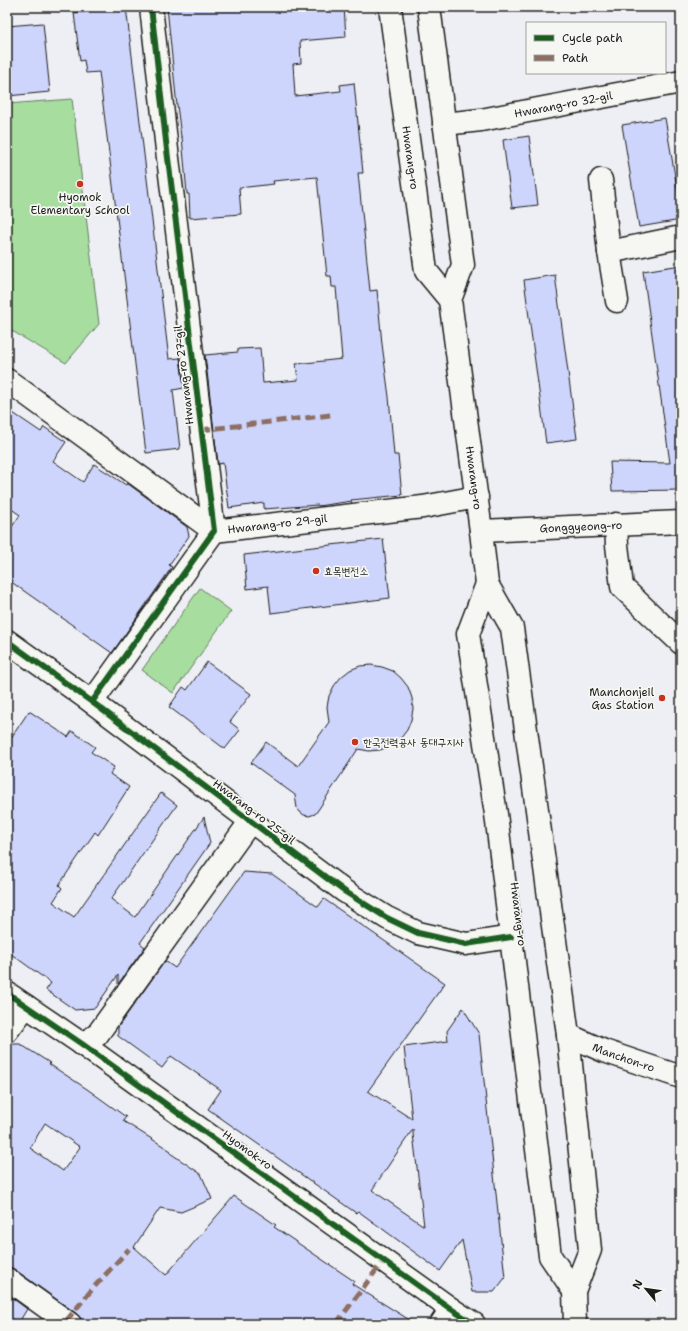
<svg xmlns="http://www.w3.org/2000/svg" width="688" height="1331" font-family="'Shantell Sans','Poor Story',sans-serif">
	<rect width="100%" height="100%" fill="#eeeff4"/>
	<filter id="ink" filterUnits="userSpaceOnUse"><feTurbulence type="fractalNoise" baseFrequency=".025" numOctaves="2"/><feDisplacementMap in="SourceGraphic" scale="8" xChannelSelector="R" yChannelSelector="G"/><feConvolveMatrix kernelMatrix="1 2 1 2 8 2 1 2 1" color-interpolation-filters="sRGB"/></filter>
	<g filter="url(#ink)">
		<g fill="#a7dd9f" stroke="#627c5e">
			<path d="M72,99L99,324L66,363L7,328V104Z"/>
			<path d="M200,588L231,611L173,693L142,670Z"/>
		</g>
		<g fill="#cdd5fd" stroke="#1c1c1c" fill-rule="evenodd">
			<path d="M119,7H126L169,359L180,358L184,388L173,390L180,449L146,453L99,72L86,73L84,60L80,61L74,13Z"/>
			<path d="M167,7H344L346,37L300,41L301,63L293,64L295,96L341,91L340,85L354,83L363,173H358L370,291L377,290L382,344L389,397L394,455H398L402,495L351,500L352,501L318,506V505L264,509V503L229,508L223,463L218,464L205,355L238,352V349L260,348L263,383L298,380L296,364L342,359L336,287H332L331,276H327L317,177L273,181L274,184L239,188L241,214L190,218L189,194H187L182,137H181L176,97Z"/>
			<path d="M43,23L50,92L7,96V26Z"/>
			<path d="M665,118L681,211V220L639,227L622,125Z"/>
			<path d="M529,136L538,205L512,208L503,140Z"/>
			<path d="M681,265V490L612,491L610,462L670,463L643,271Z"/>
			<path d="M555,275L577,439L546,443L524,280Z"/>
			<path d="M7,409L41,432L44,427L66,442L53,461L83,482L94,464L126,485L127,483L187,527L189,536L169,565L172,567L112,653L7,579V534L20,515L7,506Z"/>
			<path d="M383,539L390,598L271,613L268,586L247,589L244,555Z"/>
			<path d="M207,662L251,694L230,722L240,730L225,749L169,707L183,687L187,690Z"/>
			<path d="M371,665L382,667L393,671L401,678L408,687L412,698L413,709L411,720L407,730L400,739L391,746L380,750L369,751L358,749L318,810L315,814L309,816L304,815L300,812L297,808L295,795L251,763L266,742L298,766L329,722L327,707L329,696L334,686L341,677L350,670L360,666Z"/>
			<path d="M29,711L68,737L72,731L95,747L91,752L114,767L110,774L129,787L98,835L95,832L59,885L62,888L53,902L74,917L161,793L177,805L111,899L135,917L204,817L210,843L140,943L145,947L118,984V975L95,1008L75,1010L46,990L51,983L7,951V744Z"/>
			<path d="M244,872L272,874L318,907L324,899L445,983L368,1091L412,1119L404,1047L448,1041L447,1031L463,1008L479,1034L505,1278L494,1292H472L462,1240L440,1271L358,1211L356,1213L208,1109L221,1090L171,1056L162,1068L118,1036V1027L165,961L175,968ZM413,1129V1134L424,1226L372,1190Z"/>
			<path d="M7,1044H20L50,1063L49,1064L87,1089L126,1117L123,1121L171,1151L170,1153L201,1174L212,1199L181,1212L160,1208L134,1247L166,1275L234,1196L276,1225L274,1227L354,1281L352,1284L416,1324H87L82,1320L77,1314L14,1269L7,1267ZM45,1123L80,1147L63,1171L30,1148Z"/>
			<path d="M7,1294L27,1309L18,1324H7Z"/>
		</g>
		<g fill="none" stroke-linecap="round" stroke-linejoin="round">
			<g stroke="#1c1c1c" stroke-width="25">
				<g id="street">
					<path id="s1" d="M444,124L481,120L681,82"/>
					<path d="M601,180L609,252L681,237"/>
					<path d="M609,252L617,301"/>
					<path id="s2" d="M7,380L214,531L423,507L477,497"/>
					<path d="M616,524L617,545L622,587L681,643"/>
					<path d="M7,641L92,702L344,891L387,918L418,933L466,944L511,937"/>
					<path d="M92,702L214,531L167,150L151,7"/>
					<path d="M7,1031L26,1006"/>
					<path d="M82,1044L97,1035L250,822"/>
					<path d="M7,1279L70,1324"/>
					<path d="M441,1324L451,1309"/>
				</g>
			</g>
			<g stroke="#1c1c1c" stroke-width="25">
				<g id="secondary">
					<path id="s3" d="M390,7L426,271L450,300"/>
					<path id="s4" d="M429,7L463,265L450,300L481,531L487,584L512,628L568,1035L590,1250L574,1291L575,1324"/>
					<path id="s5" d="M481,531L681,522"/>
					<path d="M487,584L468,634L496,814L550,1256L574,1291"/>
					<path d="M7,993L82,1044L451,1309L474,1324"/>
					<path id="s6" d="M568,1035L604,1051L681,1077"/>
				</g>
			</g>
			<use href="#street" stroke="#f6f6f2" stroke-width="22"/>
			<use href="#secondary" stroke="#f6f6f2" stroke-width="22"/>
			<g stroke="#8d6e63" stroke-width="5" stroke-dasharray="10 5" stroke-linecap="butt">
				<path d="M201,430L331,415"/>
				<path d="M66,1321L95,1286L129,1249"/>
				<path d="M196,1324L198,1322"/>
				<path d="M336,1324L383,1261"/>
			</g>
			<g stroke="#f6f6f2" stroke-width="8">
				<g id="cycleway">
					<path d="M7,641L92,702L344,891L387,918L418,933L466,944L511,937"/>
					<path d="M92,702L214,531L167,150L151,7"/>
					<path d="M7,993L82,1044L451,1309L474,1324"/>
				</g>
			</g>
			<use href="#cycleway" stroke="#1b5e20" stroke-width="6"/>
		</g>
	</g>
	<g fill="#c8321e" stroke="#f6f6f2" stroke-width="1.5">
		<circle cx="80" cy="184" r="4"/>
		<circle cx="316" cy="571" r="4"/>
		<circle cx="662" cy="698" r="4"/>
		<circle cx="355" cy="742" r="4"/>
	</g>
	<g text-anchor="middle" dominant-baseline="central" stroke-width="3.5" stroke-linejoin="round" paint-order="stroke">
		<g font-size="11" fill="#1c1c1c" stroke="#f6f6f2">
			<text stroke="none"><textPath href="#s1" startOffset="121">Hwarang-ro 32-gil</textPath></text>
			<text stroke="none"><textPath href="#s3" startOffset="152">Hwarang-ro</textPath></text>
			<text transform="translate(184 375) rotate(-97)">Hwarang-ro 27-gil</text>
			<text stroke="none"><textPath href="#s4" startOffset="477">Hwarang-ro</textPath></text>
			<text stroke="none"><textPath href="#s2" startOffset="320">Hwarang-ro 29-gil</textPath></text>
			<text stroke="none"><textPath href="#s5" startOffset="100">Gonggyeong-ro</textPath></text>
			<text transform="translate(254 812) rotate(37)">Hwarang-ro 25-gil</text>
			<text transform="translate(518 914) rotate(83)">Hwarang-ro</text>
			<text stroke="none"><textPath href="#s6" startOffset="60">Manchon-ro</textPath></text>
			<text transform="translate(247 1150) rotate(36)">Hyomok-ro</text>
		</g>
		<g font-size="11" fill="#1c1c1c" stroke="#f6f6f2" text-anchor="start">
			<text x="80" y="197" text-anchor="middle">Hyomok<tspan x="80" dy="13">Elementary School</tspan></text>
			<text x="324" y="571">효목변전소</text>
			<text x="654" y="692" text-anchor="end">Manchonjeil<tspan x="654" dy="13">Gas Station</tspan></text>
			<text x="363" y="742">한국전력공사 동대구지사</text>
		</g>
	</g>
	<rect width="688" height="1331" fill="none" stroke="#f6f6f2" stroke-width="24"/>
	<rect x="12" y="12" width="664" height="1307" fill="none" stroke="#1c1c1c" stroke-width="1.5" filter="url(#ink)"/>
	<rect x="526" y="22" width="140" height="52" fill="#f6f6f2" stroke="#9f9f9c"/>
	<rect x="534" y="35" width="20" height="6" fill="#1b5e20" stroke="#9f9f9c"/>
	<text x="562" y="42" font-size="12" fill="#1c1c1c">Cycle path</text>
	<rect x="534" y="55" width="20" height="6" fill="#8d6e63" stroke="#9f9f9c"/>
	<text x="562" y="62" font-size="12" fill="#1c1c1c">Path</text>
	<g transform="translate(646 1289) rotate(299)" stroke="#f6f6f2" stroke-width="3" paint-order="stroke">
	<path d="M0-3L7 15L0 10L-7 15Z" fill="#1c1c1c"/>
	<text y="-6" font-size="11" font-weight="bold" text-anchor="middle" fill="#1c1c1c">N</text>
	</g>
</svg>
